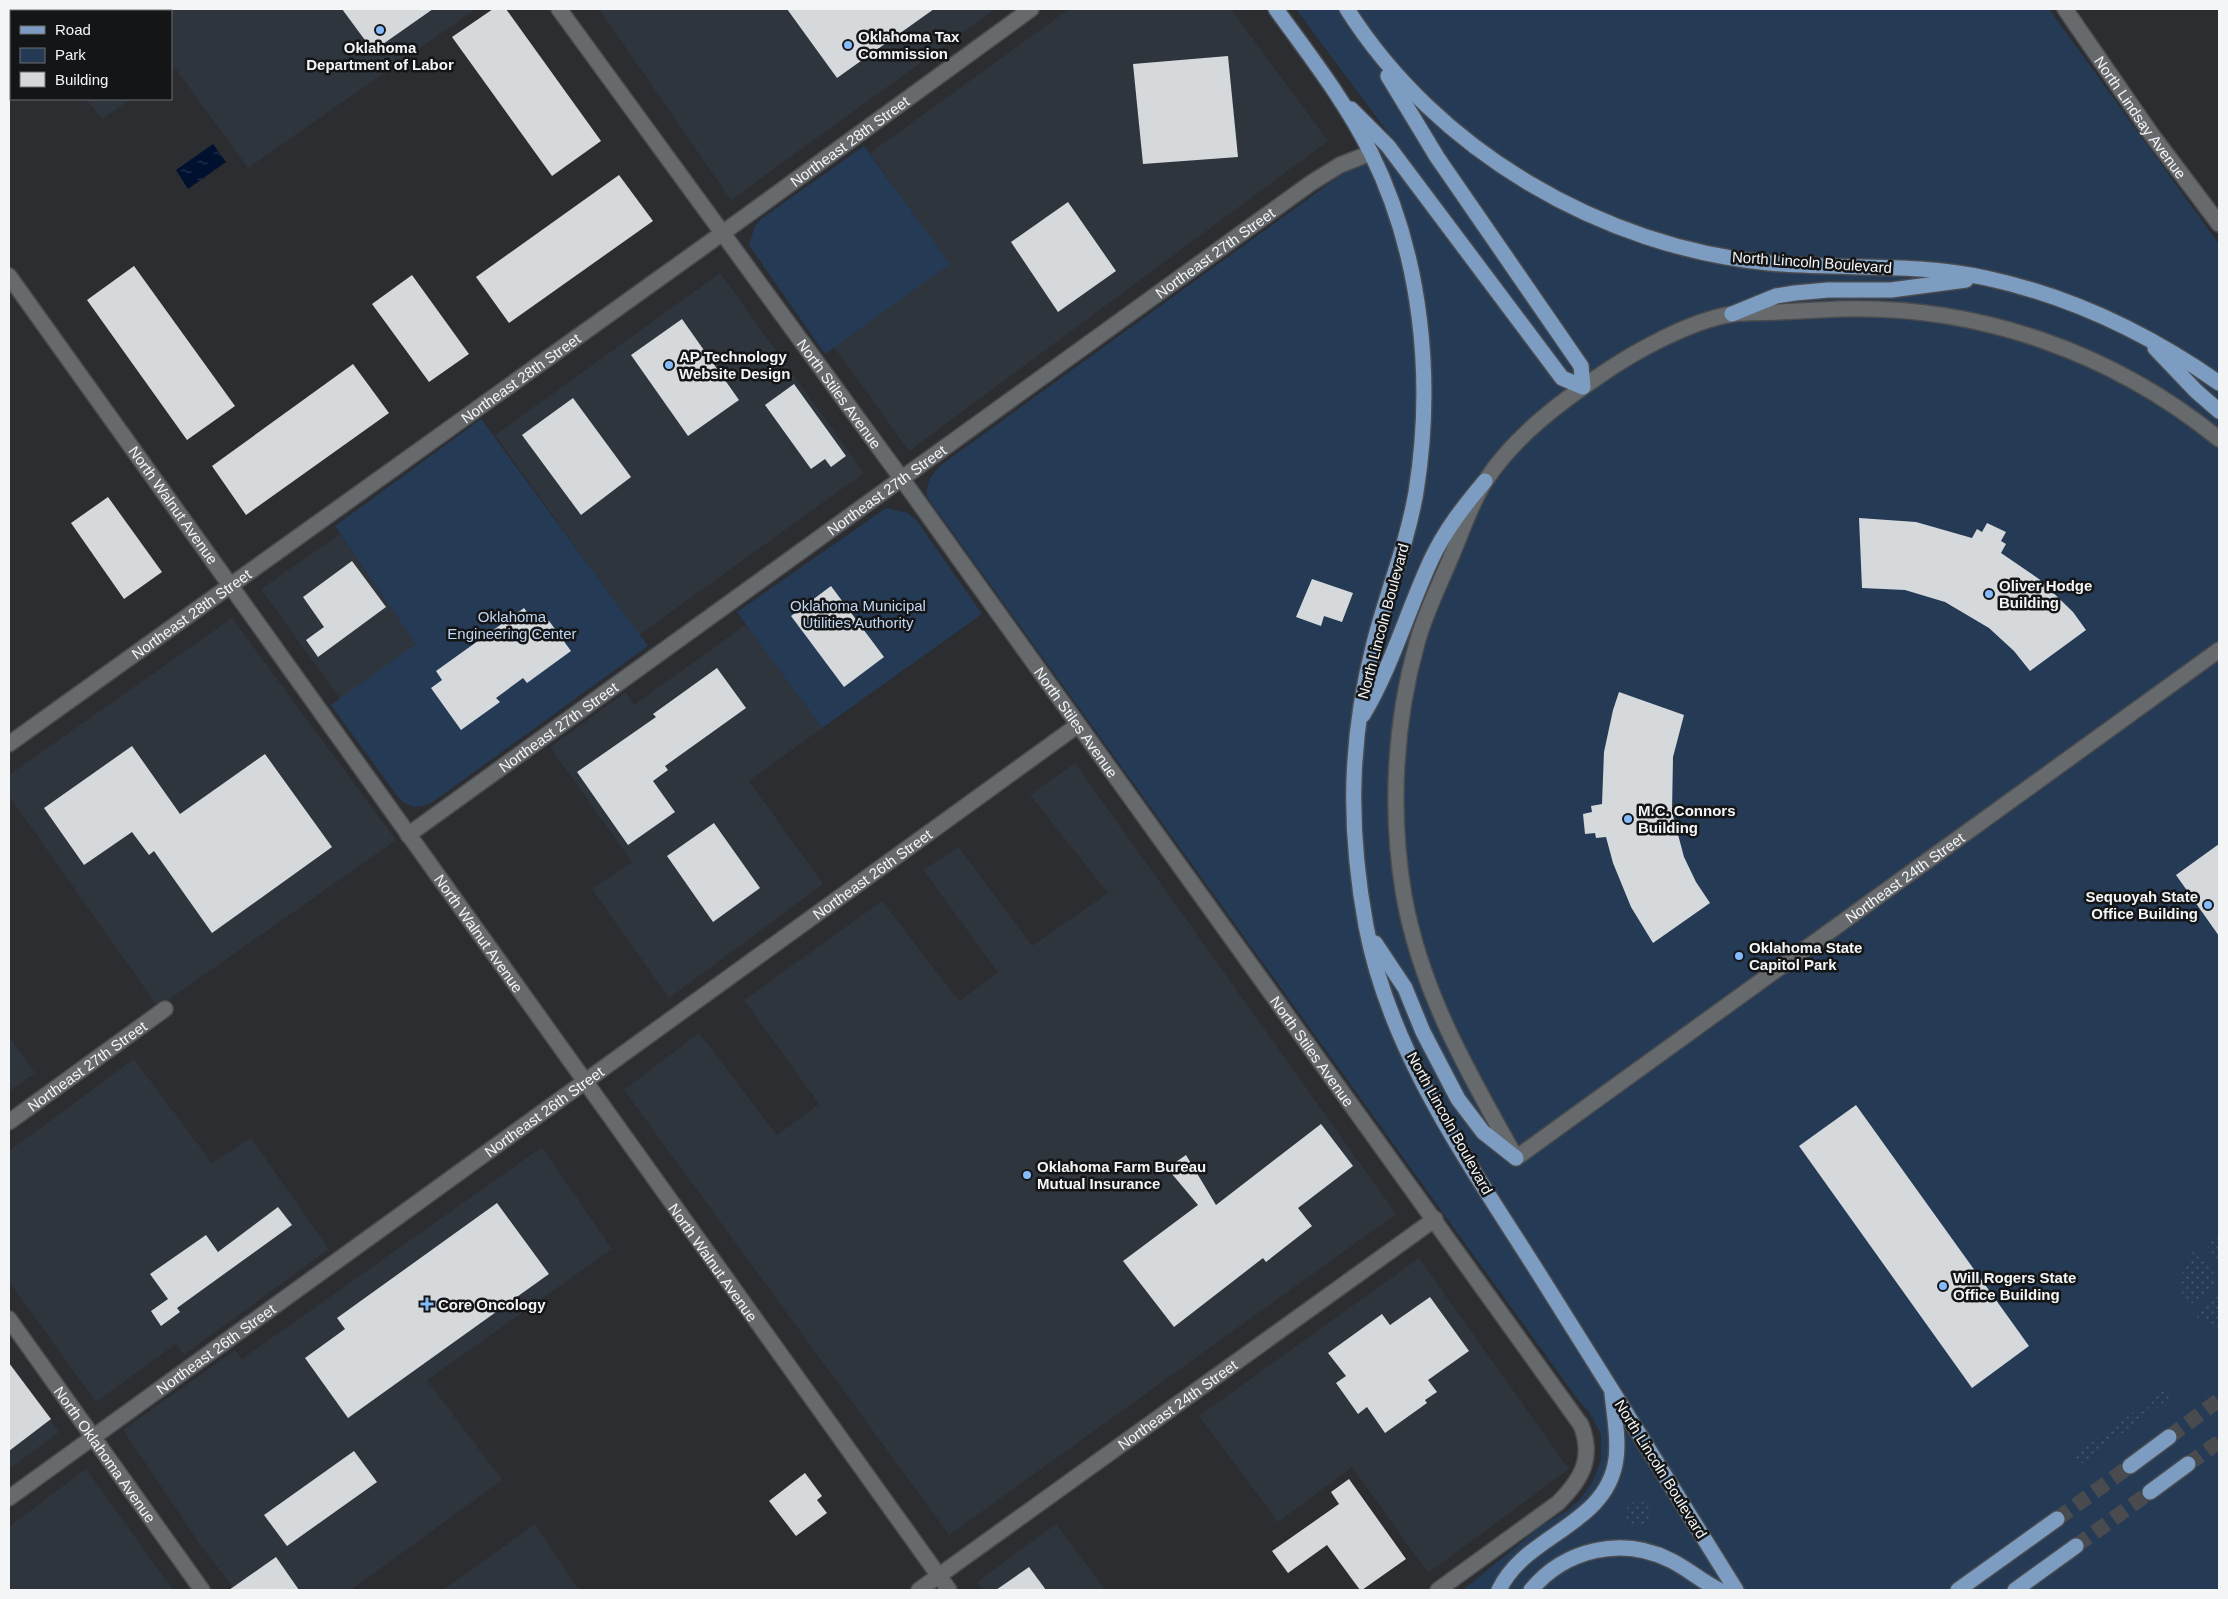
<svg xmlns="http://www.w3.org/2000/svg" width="2228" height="1599" font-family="Arial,sans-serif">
	<defs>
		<pattern id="garden-dots" width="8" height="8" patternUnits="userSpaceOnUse" patternTransform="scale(1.25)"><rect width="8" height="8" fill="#253a55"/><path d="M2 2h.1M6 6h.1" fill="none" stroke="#45576e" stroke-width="1.8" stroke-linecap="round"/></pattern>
		<pattern id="water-ripples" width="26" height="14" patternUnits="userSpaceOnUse" patternTransform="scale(1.25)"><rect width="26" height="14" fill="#00102f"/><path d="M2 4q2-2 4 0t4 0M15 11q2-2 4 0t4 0" fill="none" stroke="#26334e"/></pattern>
	</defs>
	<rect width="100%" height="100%" fill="#2b2d30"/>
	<g fill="#2f353d">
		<path d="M35,9H476L248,168L175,68L171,70V11H31Z"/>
		<path d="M599,9H995L731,200Z"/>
		<path d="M1069,9H1231L1328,141L909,451L834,347L949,264L870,153Z"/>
		<path d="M86,99H131L102,119Z"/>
		<path d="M720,273L864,473L639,635L495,435Z"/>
		<path d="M340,534L417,644L341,700L261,589Z"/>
		<path d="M232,618L396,840L158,1007L9,796V775Z"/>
		<path d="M747,624L822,728L749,781L823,884L669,998L592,889L632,862L550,747L626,692L634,705Z"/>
		<path d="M1075,763L1396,1214L949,1535L624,1090L699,1033L777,1135L819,1104L744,1000L882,901L959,1001L998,972L923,870L959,847L1032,946L1108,893L1030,795Z"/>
		<path d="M9,1037L35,1073L9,1091V1036Z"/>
		<path d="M134,1059L212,1163L251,1138L329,1249L184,1355L176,1344L96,1402L9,1282V1151Z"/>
		<path d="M542,1147L612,1249L427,1380L502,1480L351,1590H235L199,1543L123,1430L235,1350L242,1359Z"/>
		<path d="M1419,1258L1569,1469L1428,1573L1352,1467L1278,1522L1199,1416Z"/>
		<path d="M9,1361L59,1432L9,1469Z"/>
		<path d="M86,1469L173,1590H9V1527Z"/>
		<path d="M535,1524L579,1590H443Z"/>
		<path d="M1056,1524L1105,1590H984L977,1582Z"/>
	</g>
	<g fill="#253a55">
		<path d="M1296,9H2049L2219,244V1590H1463L1540,1527L1568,1510L1581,1498L1592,1483L1601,1460V1434L1589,1412L1578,1400L927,497C926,482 931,476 941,465L1392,138Z"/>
		<path d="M864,146L950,264L825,354L749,245L755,226L761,219Z"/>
		<path d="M481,419L648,646L434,801C419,809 410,809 398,797L331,705L416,644L335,526Z"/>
		<path d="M886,508L908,513L917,521L982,614L822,728L737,612Z"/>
	</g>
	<g fill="url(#garden-dots)">
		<path d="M2219,1237V1264L2205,1242Z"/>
		<path d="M2196,1248L2216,1276L2215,1286L2187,1307C2177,1286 2180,1265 2196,1248Z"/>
		<path d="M2219,1295V1328L2203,1322L2193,1314Z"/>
		<path d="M2164,1390L2170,1398L2078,1466L2074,1460L2077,1453L2135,1411L2149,1407L2156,1396Z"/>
		<circle cx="1638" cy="1513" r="12"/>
	</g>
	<path fill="url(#water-ripples)" d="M213,144L226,162L188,189L176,170Z"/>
	<g fill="#d6d9dc">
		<path d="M342,9H433L373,51Z"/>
		<path d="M493,9H506L601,141L552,176L452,37Z"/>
		<path d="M787,9H934L837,78Z"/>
		<path d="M1228,56L1238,157L1143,164L1133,64Z"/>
		<path d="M619,175L653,221L509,323L476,277Z"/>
		<path d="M1068,202L1116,271L1058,312L1011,242Z"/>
		<path d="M134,266L235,406L187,440L87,300Z"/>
		<path d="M412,275L469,354L429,382L372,304Z"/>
		<path d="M682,319L739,400L688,436L631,355Z"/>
		<path d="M353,364L389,413L246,515L212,466Z"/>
		<path d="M794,384L846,456L831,467L825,459L811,469L765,405Z"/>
		<path d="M573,398L631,477L581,515L522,435Z"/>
		<path d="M108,497L162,572L124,599L71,523Z"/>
		<path d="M1859,518L1916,522L1972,538L1977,529L1982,532L1987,523L2006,532L2001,541L2006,544L2001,553L2039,579L2073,612L2086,630L2030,671L2014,651L1989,628L1945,602L1905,590L1862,588Z"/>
		<path d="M352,561L386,607L318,657L306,640L324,627L303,597Z"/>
		<path d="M1312,579L1353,593L1342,622L1324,616L1321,626L1296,617Z"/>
		<path d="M831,586L884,657L844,687L791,616Z"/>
		<path d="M524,608L534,621L544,614L571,651L527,683L523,678L496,698L500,702L461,730L431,688L442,680L436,671Z"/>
		<path d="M717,668L746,708L665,766L668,770L653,781L675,812L628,845L577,772L656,717L653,714Z"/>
		<path d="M1619,692L1684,715L1673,757L1672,812L1684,857L1696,882L1710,903L1653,943L1631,907L1613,863L1606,837L1596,838L1595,833L1585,834L1583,814L1592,812L1591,806L1602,804L1604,752L1613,710Z"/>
		<path d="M132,746L180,814L265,754L332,847L212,933L154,851L149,855L132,832L84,865L44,808Z"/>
		<path d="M714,823L760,888L713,922L667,856Z"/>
		<path d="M2219,844V936L2176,875Z"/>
		<path d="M1856,1105L2029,1346L1972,1388L1799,1146Z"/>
		<path d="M1321,1124L1353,1166L1298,1208L1312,1226L1266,1262L1263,1258L1174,1327L1123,1261L1198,1205L1167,1168L1186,1155L1216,1205Z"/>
		<path d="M497,1203L549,1274L348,1418L305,1358L345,1329L337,1318Z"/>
		<path d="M278,1207L292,1225L177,1308L180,1312L161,1326L151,1311L168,1299L150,1274L206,1235L218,1252Z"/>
		<path d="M1430,1297L1469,1351L1428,1380L1437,1392L1425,1400L1427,1403L1385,1433L1367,1407L1358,1414L1336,1383L1346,1376L1328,1353L1382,1314L1390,1325Z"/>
		<path d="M9,1363L51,1419L9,1451Z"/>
		<path d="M354,1451L377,1482L287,1546L264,1515Z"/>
		<path d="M805,1473L822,1496L817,1500L827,1513L796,1536L769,1501Z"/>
		<path d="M1349,1479L1406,1559L1362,1590H1360L1327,1545L1288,1573L1272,1551L1339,1504L1331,1492Z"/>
		<path d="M276,1557L299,1590H229Z"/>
		<path d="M1029,1567L1046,1590H996Z"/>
	</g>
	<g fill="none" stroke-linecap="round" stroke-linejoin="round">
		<g stroke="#494b4e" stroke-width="15" stroke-dasharray="15 8" stroke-linecap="butt">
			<path d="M2169,1437L2219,1400"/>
			<path d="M2188,1464L2219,1442"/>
			<path d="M2057,1519L2130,1466"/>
			<path d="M2076,1546L2150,1492"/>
		</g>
		<g stroke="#494b4e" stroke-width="18">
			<g id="street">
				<path id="s1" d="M559,9L902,479L1581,1425C1594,1458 1582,1479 1558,1503L1438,1590"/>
				<path id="s2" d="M2065,9L2152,135L2219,224"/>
				<path id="s3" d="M9,276C325,712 633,1154 949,1590"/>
				<path id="s4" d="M9,744L724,232"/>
				<path id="s5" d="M408,835L1311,183L1340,165L1371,153"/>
				<path id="s6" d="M9,1122L165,1009"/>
				<path id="s7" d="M9,1319L202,1590"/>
				<path id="s8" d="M9,1498L1078,725"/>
				<path id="s9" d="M919,1590L1435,1219"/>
			</g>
		</g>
		<g stroke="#494b4e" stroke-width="18">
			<g id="secondary">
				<path id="s10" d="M724,232L1031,9"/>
				<path id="s11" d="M2219,439C2112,352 1978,305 1840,309C1820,310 1799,311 1778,312C1763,313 1747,312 1732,314C1690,321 1635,351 1599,376C1558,404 1514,437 1486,480C1471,502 1462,532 1451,557C1439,586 1425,613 1417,643C1394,724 1390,814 1404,896C1421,992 1469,1074 1516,1158L2219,650"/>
			</g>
		</g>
		<g stroke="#494b4e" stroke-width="18">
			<g id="primary">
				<path d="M1276,9C1309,55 1346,102 1371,153C1422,256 1434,380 1416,492C1407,544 1387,592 1374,643C1349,740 1348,828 1366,926C1390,1054 1471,1166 1539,1274C1605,1379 1671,1485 1736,1590"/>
				<path d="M1347,9C1437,151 1602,247 1769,263C1841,270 1915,262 1986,278C2070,296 2149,334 2219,383"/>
				<path d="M1351,109L1388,146L1562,378L1583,387L1581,366L1437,157L1388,76"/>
				<path d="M1732,314L1776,296L1795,293L1828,290H1891L1966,280"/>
				<path d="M2155,348L2196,391L2219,411"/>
				<path d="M1363,715C1392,666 1407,612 1431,560C1445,530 1464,506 1485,481"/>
				<path d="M1375,943L1405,988L1423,1032L1458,1099L1483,1132L1516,1158"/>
				<path d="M2130,1466L2169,1437"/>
				<path d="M2150,1492L2188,1464"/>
				<path d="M1499,1590C1525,1534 1607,1526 1616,1459C1619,1439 1614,1414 1612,1394"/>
				<path d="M1531,1590C1565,1549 1622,1536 1670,1560C1687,1568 1701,1581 1719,1590"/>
				<path d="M1958,1590L2057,1519"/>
				<path d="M2015,1590L2076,1546"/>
			</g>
		</g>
		<use href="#street" stroke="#676a6d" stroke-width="15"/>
		<use href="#secondary" stroke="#676a6d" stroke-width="15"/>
		<use href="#primary" stroke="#7c9cc2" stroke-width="15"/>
	</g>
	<g fill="#86bbfb" stroke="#141516" stroke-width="2">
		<circle cx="380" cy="30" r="5"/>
		<circle cx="848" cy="45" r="5"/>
		<circle cx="669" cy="365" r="5"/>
		<circle cx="1989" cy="594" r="5"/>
		<circle cx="1628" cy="819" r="5"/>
		<circle cx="2208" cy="905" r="5"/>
		<circle cx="1739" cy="956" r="5"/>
		<circle cx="1027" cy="1175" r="5"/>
		<circle cx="1943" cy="1286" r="5"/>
		<path d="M424.5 1296.5h5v5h5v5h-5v5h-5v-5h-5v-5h5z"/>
	</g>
	<g text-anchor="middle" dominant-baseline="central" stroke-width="5" stroke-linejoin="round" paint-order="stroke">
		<g font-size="15" font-weight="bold" fill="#f3f5f7" stroke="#141516" text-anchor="start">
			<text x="858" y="36">Oklahoma Tax<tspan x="858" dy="17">Commission</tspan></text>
			<text x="380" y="47" text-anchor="middle">Oklahoma<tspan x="380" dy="17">Department of Labor</tspan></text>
			<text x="679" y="356">AP Technology<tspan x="679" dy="17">Website Design</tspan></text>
			<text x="1999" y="585">Oliver Hodge<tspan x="1999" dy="17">Building</tspan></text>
			<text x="1638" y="810">M.C. Connors<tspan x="1638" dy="17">Building</tspan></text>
			<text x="2198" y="896" text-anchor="end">Sequoyah State<tspan x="2198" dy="17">Office Building</tspan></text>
			<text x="1749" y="947">Oklahoma State<tspan x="1749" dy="17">Capitol Park</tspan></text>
			<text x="1037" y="1166">Oklahoma Farm Bureau<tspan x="1037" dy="17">Mutual Insurance</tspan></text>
			<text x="1953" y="1277">Will Rogers State<tspan x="1953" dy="17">Office Building</tspan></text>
			<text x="438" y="1304">Core Oncology</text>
		</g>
		<g font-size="15" fill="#f3f5f7" stroke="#141516">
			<text stroke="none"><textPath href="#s2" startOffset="132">North Lindsay Avenue</textPath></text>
			<text stroke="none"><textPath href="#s10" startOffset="155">Northeast 28th Street</textPath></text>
			<text stroke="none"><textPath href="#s5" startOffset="995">Northeast 27th Street</textPath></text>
			<text transform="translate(1812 262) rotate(4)">North Lincoln Boulevard</text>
			<text stroke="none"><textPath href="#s4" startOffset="629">Northeast 28th Street</textPath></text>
			<text stroke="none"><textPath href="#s1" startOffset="476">North Stiles Avenue</textPath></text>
			<text stroke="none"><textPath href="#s5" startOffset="590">Northeast 27th Street</textPath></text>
			<text stroke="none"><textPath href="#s3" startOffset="282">North Walnut Avenue</textPath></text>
			<text stroke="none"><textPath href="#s4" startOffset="224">Northeast 28th Street</textPath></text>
			<text transform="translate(1383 621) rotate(-75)">North Lincoln Boulevard</text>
			<text stroke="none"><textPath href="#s1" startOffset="881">North Stiles Avenue</textPath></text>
			<text stroke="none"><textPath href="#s5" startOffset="185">Northeast 27th Street</textPath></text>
			<text stroke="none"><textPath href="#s8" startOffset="1065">Northeast 26th Street</textPath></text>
			<text stroke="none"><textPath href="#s11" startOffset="2018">Northeast 24th Street</textPath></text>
			<text stroke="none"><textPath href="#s3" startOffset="808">North Walnut Avenue</textPath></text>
			<text stroke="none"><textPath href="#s1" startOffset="1286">North Stiles Avenue</textPath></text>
			<text stroke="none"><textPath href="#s6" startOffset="96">Northeast 27th Street</textPath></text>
			<text stroke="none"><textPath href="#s8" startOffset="660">Northeast 26th Street</textPath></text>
			<text transform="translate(1450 1123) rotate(61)">North Lincoln Boulevard</text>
			<text stroke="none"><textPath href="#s3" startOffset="1212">North Walnut Avenue</textPath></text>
			<text stroke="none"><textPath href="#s8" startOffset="255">Northeast 26th Street</textPath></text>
			<text stroke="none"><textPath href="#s9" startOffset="318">Northeast 24th Street</textPath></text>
			<text stroke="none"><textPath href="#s7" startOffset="166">North Oklahoma Avenue</textPath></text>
			<text transform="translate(1661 1469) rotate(58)">North Lincoln Boulevard</text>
		</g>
		<g font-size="15" fill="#c0d6f3" stroke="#141516">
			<text x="858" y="605">Oklahoma Municipal<tspan x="858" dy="17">Utilities Authority</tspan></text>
			<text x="512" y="616">Oklahoma<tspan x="512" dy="17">Engineering Center</tspan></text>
		</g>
	</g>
	<rect width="2228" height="1599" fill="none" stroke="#f3f5f7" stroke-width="20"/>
	<rect x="10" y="10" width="162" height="90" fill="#141516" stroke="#6d6f70"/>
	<rect x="20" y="26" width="25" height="8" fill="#7c9cc2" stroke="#6d6f70"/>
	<text x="55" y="35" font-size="15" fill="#f3f5f7">Road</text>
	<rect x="20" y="48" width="25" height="15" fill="#253a55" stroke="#6d6f70"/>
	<text x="55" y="60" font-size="15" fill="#f3f5f7">Park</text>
	<rect x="20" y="72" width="25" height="15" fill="#d6d9dc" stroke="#6d6f70"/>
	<text x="55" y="85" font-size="15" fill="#f3f5f7">Building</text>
</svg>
